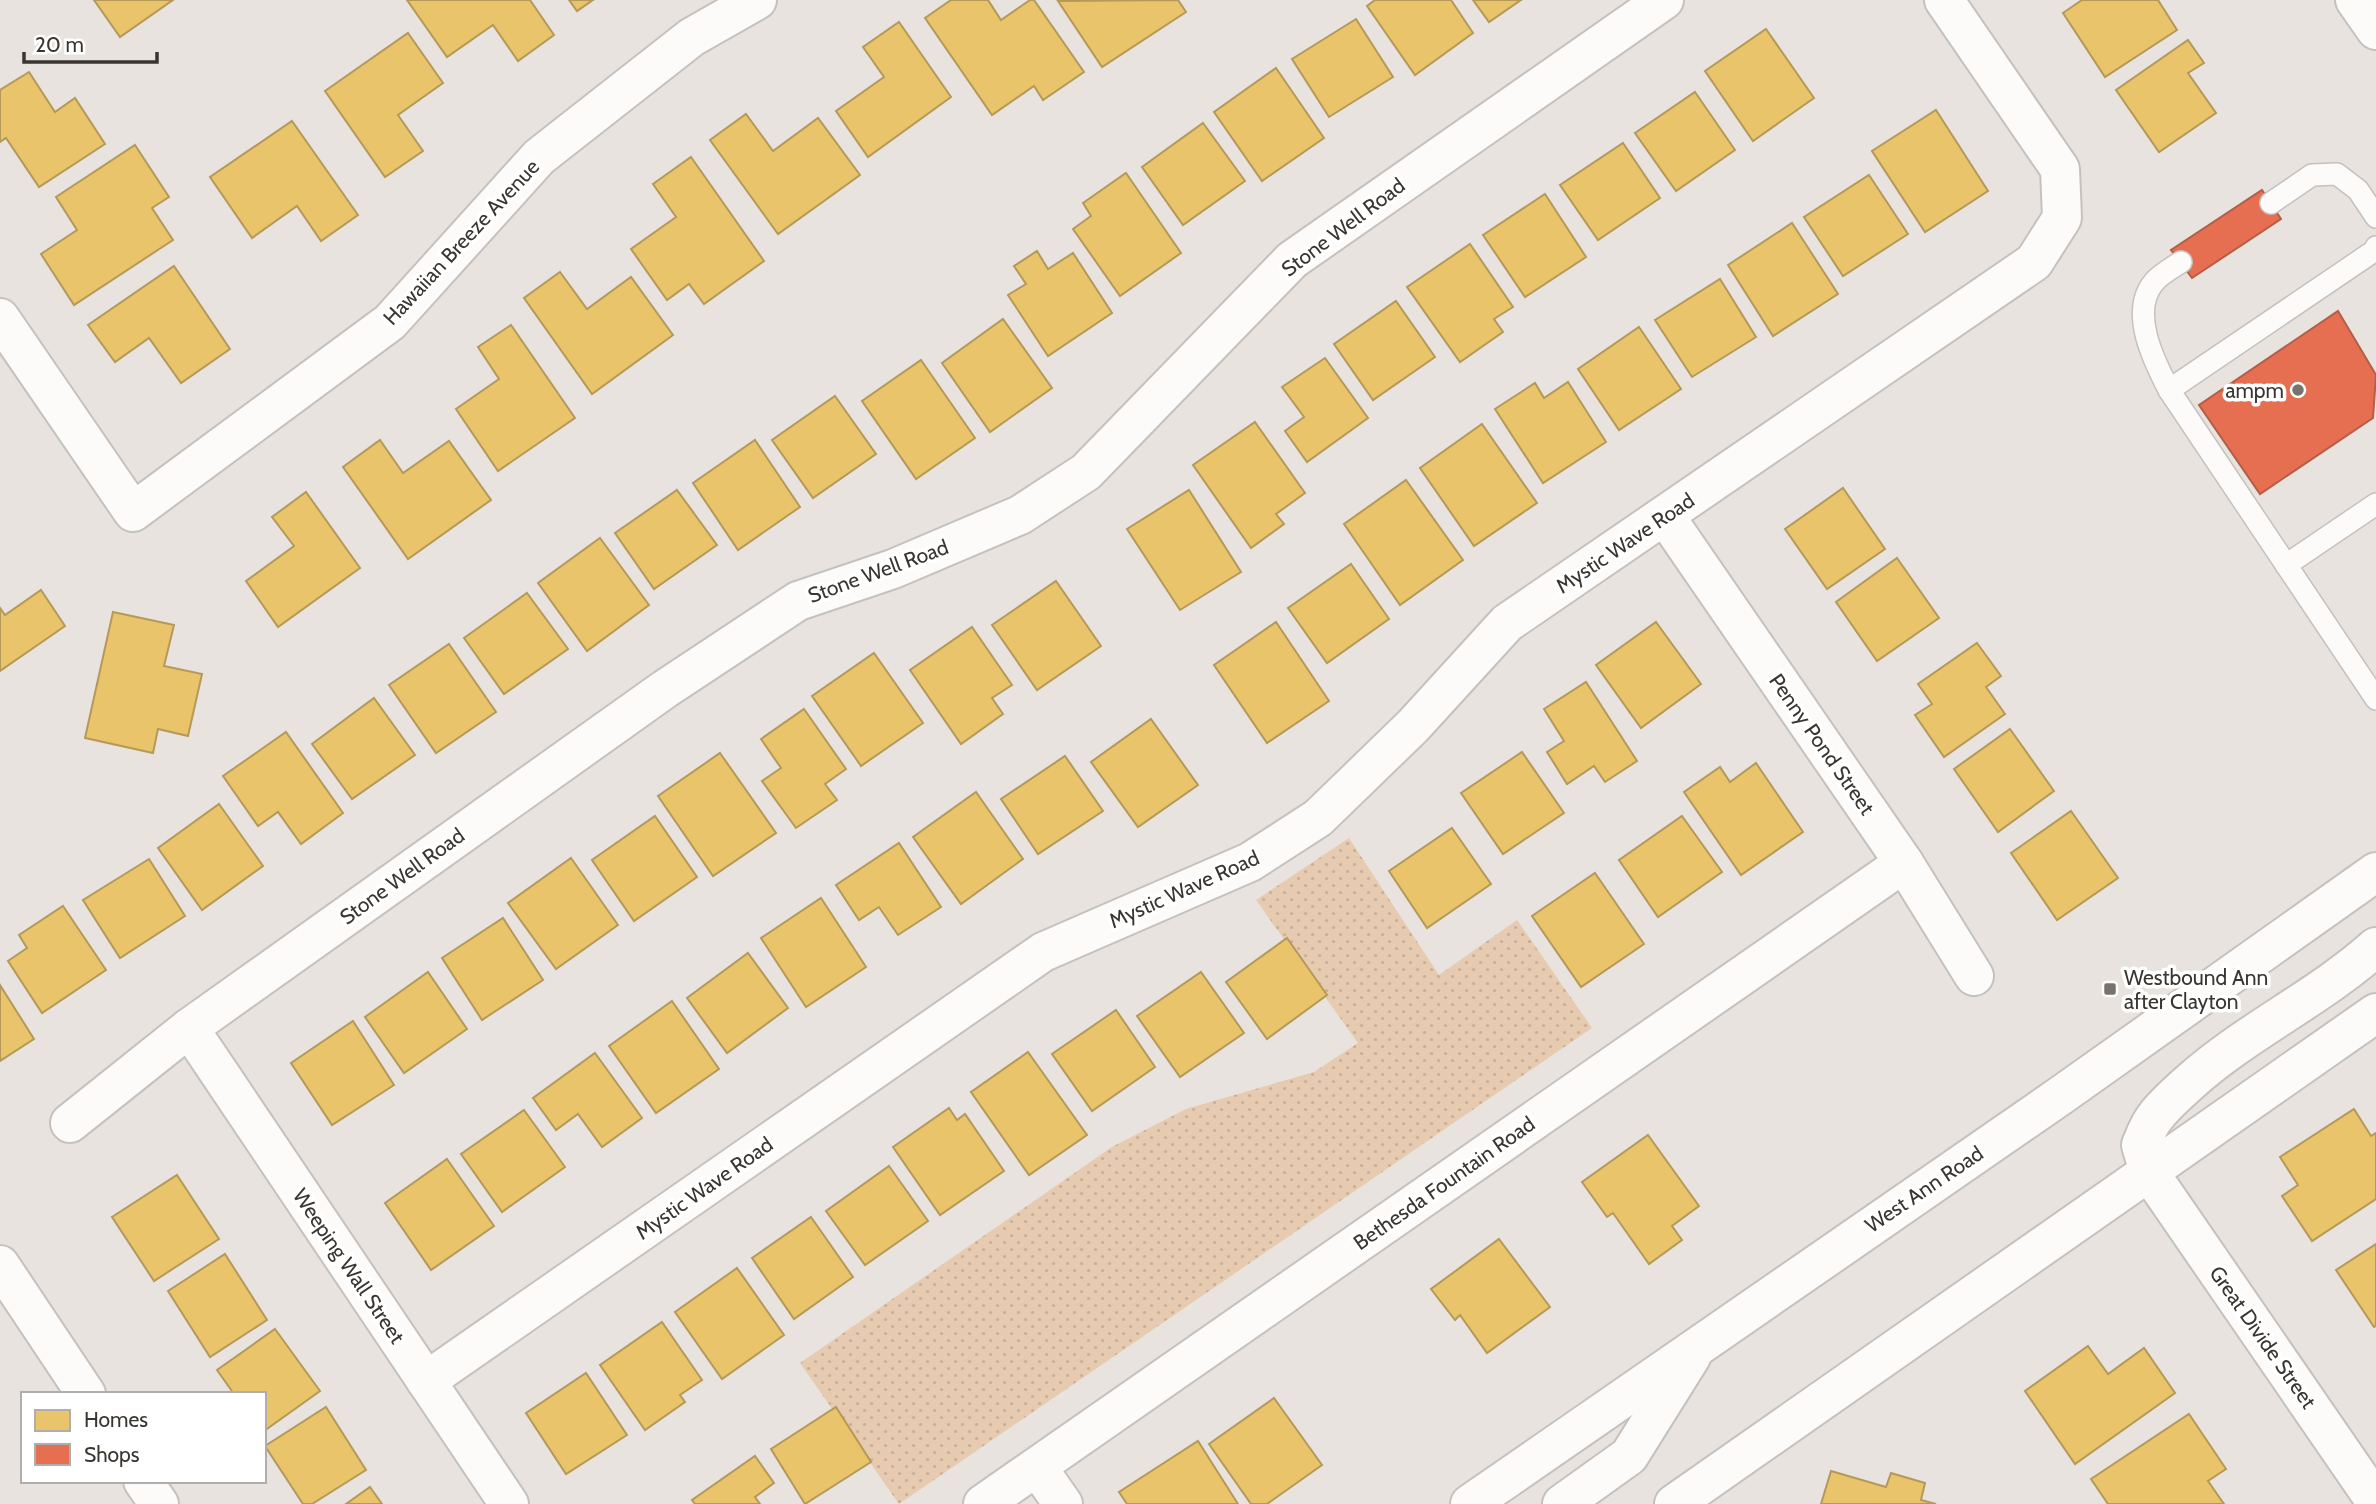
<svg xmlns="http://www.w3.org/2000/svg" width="2376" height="1504" font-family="Cabin,sans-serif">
	<defs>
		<pattern id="park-dots" width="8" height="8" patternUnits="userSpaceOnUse" patternTransform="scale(1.75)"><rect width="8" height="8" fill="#e7cbb0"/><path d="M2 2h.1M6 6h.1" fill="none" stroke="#c7af98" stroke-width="1.8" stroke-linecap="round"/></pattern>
	</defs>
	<rect width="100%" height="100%" fill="#e8e3de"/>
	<path fill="url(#park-dots)" d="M1349,838L1439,975L1517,920L1592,1028L899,1504L800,1363L1112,1147L1186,1109L1314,1072L1358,1043L1256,900Z"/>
	<g fill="#e9c46a" stroke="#b49959" stroke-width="2">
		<path d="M94,0H173L120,37Z"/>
		<path d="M407,0H530L554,35L518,61L493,25L447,57Z"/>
		<path d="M569,0H593L577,11Z"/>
		<path d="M951,0H988L1001,20L1030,0H1034L1084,72L1043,100L1034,86L992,115L925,18Z"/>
		<path d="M1178,0L1186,12L1102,67L1058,1Z"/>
		<path d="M1375,0H1451L1473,33L1415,75L1367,6Z"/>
		<path d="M1473,0H1521L1489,22Z"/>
		<path d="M2082,0H2158L2177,30L2105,77L2063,13Z"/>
		<path d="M1356,19L1393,77L1329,117L1292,59Z"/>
		<path d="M899,22L951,97L868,157L836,111L884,77L863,47Z"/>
		<path d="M1766,29L1814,98L1753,141L1705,71Z"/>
		<path d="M408,33L443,83L398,115L423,151L385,177L325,91Z"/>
		<path d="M2188,40L2204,63L2188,73L2216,113L2159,152L2116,90Z"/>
		<path d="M1276,68L1324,138L1262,181L1214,112Z"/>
		<path d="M29,72L55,112L75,98L105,144L39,187L6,138L0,142V90Z"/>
		<path d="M1695,92L1735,150L1676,191L1635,133Z"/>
		<path d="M1936,110L1988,191L1925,232L1872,151Z"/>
		<path d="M746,114L773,151L818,118L860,175L778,234L710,140Z"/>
		<path d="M292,121L358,215L321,241L297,206L252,238L210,177Z"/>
		<path d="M1203,123L1245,181L1183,225L1142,167Z"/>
		<path d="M1623,143L1660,198L1598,240L1560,185Z"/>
		<path d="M135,145L169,197L152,208L173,240L74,305L41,254L77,230L56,197Z"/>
		<path d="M691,157L764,261L704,304L689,284L667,300L631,249L676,217L653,184Z"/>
		<path d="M1126,173L1181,253L1120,296L1073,229L1091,216L1083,203Z"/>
		<path d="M1869,175L1908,234L1843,276L1804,217Z"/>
		<path d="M1545,194L1586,257L1525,297L1483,235Z"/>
		<path d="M1792,223L1838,294L1773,336L1728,265Z"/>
		<path d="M1470,244L1513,307L1494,319L1503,332L1460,362L1407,287Z"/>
		<path d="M1037,251L1048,269L1073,253L1112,313L1048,356L1008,295L1026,284L1014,266Z"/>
		<path d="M174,266L230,349L181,383L149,338L115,362L88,325Z"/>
		<path d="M560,272L587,309L631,277L673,335L592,394L524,298Z"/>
		<path d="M1720,279L1756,337L1692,377L1655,320Z"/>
		<path d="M1396,301L1435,357L1373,400L1334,344Z"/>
		<path d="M1003,319L1052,388L990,432L942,363Z"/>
		<path d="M511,325L575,418L498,471L456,409L499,379L478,347Z"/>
		<path d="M1639,327L1681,389L1619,430L1578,369Z"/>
		<path d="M1325,358L1368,418L1307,462L1285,431L1304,417L1282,387Z"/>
		<path d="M921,360L975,438L916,479L862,401Z"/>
		<path d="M1568,382L1606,442L1543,483L1495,409L1535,383L1544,398Z"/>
		<path d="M835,396L876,454L813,498L772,440Z"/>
		<path d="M1255,422L1305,493L1276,514L1284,524L1251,548L1193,465Z"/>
		<path d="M1482,424L1537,503L1474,546L1420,468Z"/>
		<path d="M380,440L403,473L449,441L491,500L408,559L343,467Z"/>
		<path d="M755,440L800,507L738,550L693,483Z"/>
		<path d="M1406,480L1463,560L1400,605L1344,524Z"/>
		<path d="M1843,488L1885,549L1827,589L1785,529Z"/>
		<path d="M677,490L717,545L654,589L615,533Z"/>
		<path d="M1189,490L1241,572L1180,610L1127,529Z"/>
		<path d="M306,492L360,568L278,627L246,581L294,546L272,517Z"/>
		<path d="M600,538L649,605L587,651L538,583Z"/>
		<path d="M1897,558L1939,618L1877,661L1836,602Z"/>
		<path d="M1351,564L1389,619L1327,663L1288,608Z"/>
		<path d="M1056,581L1101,646L1037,690L992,625Z"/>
		<path d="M41,590L65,626L0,671V608L5,615Z"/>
		<path d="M527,593L568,649L504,694L464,638Z"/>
		<path d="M113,612L174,625L164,666L202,674L188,736L158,729L153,753L85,738Z"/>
		<path d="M1276,622L1329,701L1267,743L1214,665Z"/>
		<path d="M1656,622L1701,684L1641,728L1596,665Z"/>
		<path d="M972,627L1012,685L992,698L1003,714L961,744L910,670Z"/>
		<path d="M1977,643L2001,676L1986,687L2005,714L1944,757L1915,715L1932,704L1918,684Z"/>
		<path d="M449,644L496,712L436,753L389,685Z"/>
		<path d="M874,653L923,723L861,766L812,696Z"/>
		<path d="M1586,682L1637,761L1605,782L1594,766L1567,784L1547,752L1564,741L1544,709Z"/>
		<path d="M374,698L415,755L352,799L312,744Z"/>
		<path d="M804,709L846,769L825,784L837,800L796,828L762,781L781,768L761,739Z"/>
		<path d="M1151,719L1198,785L1138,827L1091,762Z"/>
		<path d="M2010,729L2054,791L1998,832L1954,769Z"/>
		<path d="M286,732L343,813L301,844L278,812L258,826L223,776Z"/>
		<path d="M1522,752L1564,813L1503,854L1461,793Z"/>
		<path d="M720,753L776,833L713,876L658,796Z"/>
		<path d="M1065,756L1103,811L1038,854L1001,799Z"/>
		<path d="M1756,763L1803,832L1741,875L1684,792L1720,767L1730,782Z"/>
		<path d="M976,792L1023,859L961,904L913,837Z"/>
		<path d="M219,804L263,866L202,910L158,848Z"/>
		<path d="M2071,811L2118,878L2057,920L2011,853Z"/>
		<path d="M655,816L697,877L634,921L592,860Z"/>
		<path d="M1682,816L1722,872L1658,917L1619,860Z"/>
		<path d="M1452,828L1491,884L1427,928L1389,871Z"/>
		<path d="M899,843L941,907L898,935L879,907L859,920L836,885Z"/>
		<path d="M571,858L618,925L556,969L508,903Z"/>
		<path d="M149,859L185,916L120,958L83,900Z"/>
		<path d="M1595,873L1644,944L1581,987L1532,916Z"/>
		<path d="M821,898L866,967L806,1007L761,938Z"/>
		<path d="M63,906L106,970L42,1013L8,961L27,948L19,935Z"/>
		<path d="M503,918L543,980L482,1020L442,958Z"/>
		<path d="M1287,938L1327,995L1267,1039L1226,982Z"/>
		<path d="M748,953L788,1008L727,1053L687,998Z"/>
		<path d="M428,972L467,1029L404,1073L365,1017Z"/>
		<path d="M1201,972L1244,1033L1180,1077L1137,1016Z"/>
		<path d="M0,985L34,1039L0,1061Z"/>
		<path d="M672,1001L719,1069L656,1113L609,1046Z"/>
		<path d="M1116,1010L1155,1067L1092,1111L1052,1054Z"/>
		<path d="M353,1021L394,1085L332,1125L291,1063Z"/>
		<path d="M1028,1052L1087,1135L1029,1175L971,1092Z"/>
		<path d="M595,1053L642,1118L602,1147L578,1114L556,1130L533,1098Z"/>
		<path d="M949,1108L957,1120L965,1114L1004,1171L940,1215L893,1147Z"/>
		<path d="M2354,1109L2371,1136L2376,1133V1199L2312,1241L2282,1196L2298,1185L2280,1157Z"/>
		<path d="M524,1110L565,1167L502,1212L461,1154Z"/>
		<path d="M1648,1135L1699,1206L1672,1226L1682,1240L1649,1264L1613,1213L1607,1217L1582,1182Z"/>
		<path d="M447,1159L494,1226L431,1270L385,1203Z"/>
		<path d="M889,1166L928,1221L865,1265L826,1211Z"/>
		<path d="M177,1175L219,1239L154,1281L112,1217Z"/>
		<path d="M811,1217L853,1277L794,1319L752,1258Z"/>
		<path d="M1499,1239L1550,1307L1487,1353L1460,1315L1455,1320L1431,1289Z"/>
		<path d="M2376,1244V1326L2374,1327L2336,1270Z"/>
		<path d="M225,1254L267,1320L210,1357L168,1291Z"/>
		<path d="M737,1268L784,1335L722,1379L675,1312Z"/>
		<path d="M662,1322L702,1380L680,1395L685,1402L645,1430L600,1365Z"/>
		<path d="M275,1329L320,1391L264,1431V1394H234L217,1370Z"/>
		<path d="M2088,1346L2108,1374L2144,1348L2175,1393L2075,1464L2025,1391Z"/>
		<path d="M586,1373L627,1435L566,1474L526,1413Z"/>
		<path d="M1274,1398L1322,1465L1267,1504H1251L1209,1444Z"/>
		<path d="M326,1407L366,1470L312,1504H303L265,1446Z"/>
		<path d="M836,1407L871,1462L805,1504L771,1449Z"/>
		<path d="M2189,1414L2226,1469L2208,1481L2224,1504H2108L2091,1479Z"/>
		<path d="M1198,1441L1238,1504H1127L1119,1492Z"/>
		<path d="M755,1456L774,1483L755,1497L760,1504H695L692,1500Z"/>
		<path d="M1831,1471L1886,1487L1891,1473L1925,1483L1921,1500L1936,1504H1821Z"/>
		<path d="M370,1487L382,1504H346Z"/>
	</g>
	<g fill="#e76f51" stroke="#b35e47" stroke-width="2">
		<path d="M2262,190L2281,219L2192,278L2171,250Z"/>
		<path d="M2338,311L2376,375L2373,418L2260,494L2199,405Z"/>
	</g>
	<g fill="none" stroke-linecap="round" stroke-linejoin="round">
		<g stroke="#c6c1bd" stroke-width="24">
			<g id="lane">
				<path d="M2271,203L2312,175L2337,174L2358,190L2376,217"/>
				<path d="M2181,262C2172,268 2161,274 2154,282C2129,312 2154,361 2169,390L2376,699"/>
				<path d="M2169,390L2374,251L2376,247"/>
				<path d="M2286,565L2376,504"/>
			</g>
		</g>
		<g stroke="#c6c1bd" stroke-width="42">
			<g id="street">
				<path d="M0,318L133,512L390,322L539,157L692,37L757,0"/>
				<path d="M1665,516L1904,863L1974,976"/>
				<path d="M189,1028L509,1504"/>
				<path d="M70,1123L189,1028L665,689L798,601L893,569L1020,515L1086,472L1292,260L1664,0"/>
				<path d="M2149,1172L2376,1502"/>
				<path d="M426,1381L1043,952L1250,862L1318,818L1413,726L1507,623L2034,262L2062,218L2060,169L1944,0"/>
				<path d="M1037,1467L1063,1504"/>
				<path d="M983,1504L1904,863"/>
			</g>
		</g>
		<g stroke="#c6c1bd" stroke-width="42">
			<g id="secondary">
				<path d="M2355,0L2376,30"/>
				<path d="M0,1265L86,1394"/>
				<path d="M143,1481L159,1504"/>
			</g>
		</g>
		<g stroke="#c6c1bd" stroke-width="42">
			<g id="primary">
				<path d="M2149,1172L2141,1145C2145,1135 2149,1124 2156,1116C2165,1104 2178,1093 2190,1082C2247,1031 2319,998 2376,947"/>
				<path d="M1470,1504L2060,1096L2376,872"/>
				<path d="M1562,1504L1629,1456L1691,1357"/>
				<path d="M1674,1504L2376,1013"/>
			</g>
		</g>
		<use href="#lane" stroke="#fcfbfa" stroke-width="21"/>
		<use href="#street" stroke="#fcfbfa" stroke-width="38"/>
		<use href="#secondary" stroke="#fcfbfa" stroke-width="38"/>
		<use href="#primary" stroke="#fcfbfa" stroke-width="38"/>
	</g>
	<g fill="#76726e" stroke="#fff" stroke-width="2.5">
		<circle cx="2298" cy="390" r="7"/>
		<rect x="2103" y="982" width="14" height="14" rx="3.5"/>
	</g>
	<g text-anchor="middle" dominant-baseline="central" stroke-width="7" stroke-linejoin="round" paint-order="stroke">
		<g font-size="21" fill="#393531" stroke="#fff">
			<text transform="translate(1343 227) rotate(-37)">Stone Well Road</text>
			<text transform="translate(461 242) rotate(-47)">Hawaiian Breeze Avenue</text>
			<text transform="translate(1625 543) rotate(-34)">Mystic Wave Road</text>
			<text transform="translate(878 571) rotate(-20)">Stone Well Road</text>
			<text transform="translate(1822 744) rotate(55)">Penny Pond Street</text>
			<text transform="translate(402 876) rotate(-36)">Stone Well Road</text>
			<text transform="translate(1184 889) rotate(-24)">Mystic Wave Road</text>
			<text transform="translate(1444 1183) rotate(-35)">Bethesda Fountain Road</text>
			<text transform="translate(704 1188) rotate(-35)">Mystic Wave Road</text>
			<text transform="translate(1924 1189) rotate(-34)">West Ann Road</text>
			<text transform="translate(349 1266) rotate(56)">Weeping Wall Street</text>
			<text transform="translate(2263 1337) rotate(55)">Great Divide Street</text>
		</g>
		<g font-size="21" fill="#393531" stroke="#fff" text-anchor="end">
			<text x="2284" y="390">ampm</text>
			<text x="2124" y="977" text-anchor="start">Westbound Ann<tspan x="2124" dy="24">after Clayton</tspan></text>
		</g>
	</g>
	<rect x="21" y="1392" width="245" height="91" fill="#ffffff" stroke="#b0aead" stroke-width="2"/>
	<rect x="35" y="1410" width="35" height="21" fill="#e9c46a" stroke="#b0aead" stroke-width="2"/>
	<text x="84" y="1427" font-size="21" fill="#393531">Homes</text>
	<rect x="35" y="1444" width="35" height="21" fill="#e76f51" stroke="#b0aead" stroke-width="2"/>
	<text x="84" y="1462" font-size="21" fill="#393531">Shops</text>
	<path d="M24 52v10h133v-10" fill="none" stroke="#393531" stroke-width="3.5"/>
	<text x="35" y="52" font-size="21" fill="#393531" stroke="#ffffff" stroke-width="5" paint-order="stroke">20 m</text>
</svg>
